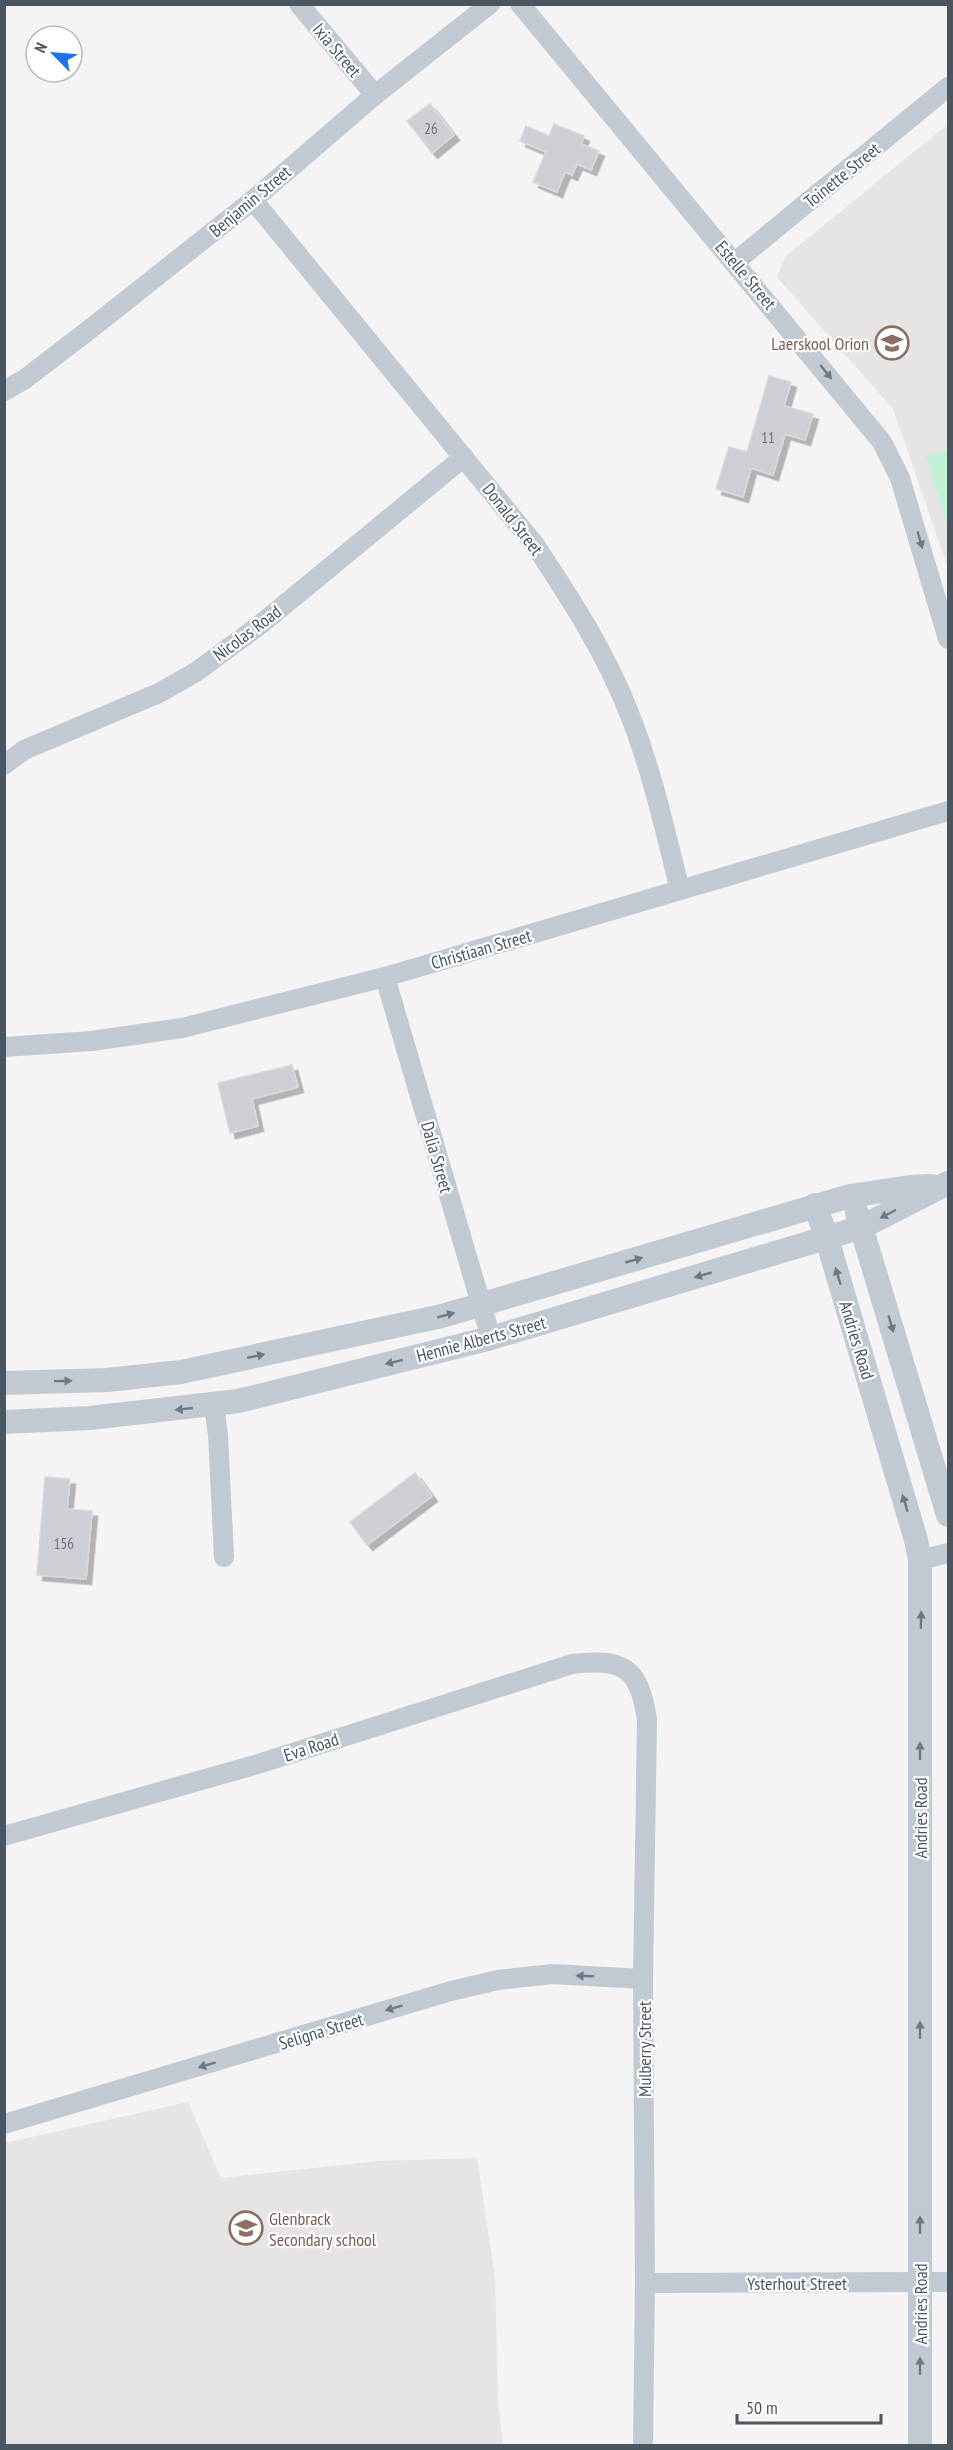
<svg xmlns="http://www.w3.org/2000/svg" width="953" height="2450" font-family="'PT Sans Narrow',sans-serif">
	<defs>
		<filter id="shadow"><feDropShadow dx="5.5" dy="5.5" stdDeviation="0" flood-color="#0004"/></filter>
	</defs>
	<rect width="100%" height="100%" fill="#f5f3f3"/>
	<g fill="#e6e4e5">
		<path d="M948,124V568L893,409L777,277L785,257Z"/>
		<path d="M188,2102L221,2178L378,2161L477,2158L495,2277L498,2399L503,2445H5V2143Z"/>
	</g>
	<path fill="#c3f1d5" d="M948,449V530L926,456Z"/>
	<g fill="#cdcfd5" stroke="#d7d9de" stroke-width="1.5" filter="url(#shadow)">
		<path d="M430,104L454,135L432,153L407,121Z"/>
		<path d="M554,124L584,136L581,144L599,151L591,170L577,164L572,175L565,172L557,192L533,182L546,152L520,141L526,126L549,136Z"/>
		<path d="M769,376L791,382L784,406L813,414L805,440L785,434L773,475L751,468L743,497L716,489L729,447L747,452Z"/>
		<path d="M292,1065L298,1087L252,1099L258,1126L230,1133L218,1083Z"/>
		<path d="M415,1473L432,1496L367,1545L350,1522Z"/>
		<path d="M45,1477L70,1479L67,1509L92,1511L86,1579L37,1575Z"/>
	</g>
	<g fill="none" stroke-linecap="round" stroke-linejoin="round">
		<g stroke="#c1cad2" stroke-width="20">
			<path d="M299,4L375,95"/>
			<path d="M520,4L882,442L900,478L948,639"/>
			<path d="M253,200L535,545C570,598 606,653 629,713C652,770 665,831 680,890"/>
			<path d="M735,262L948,87"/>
			<path d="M4,391L25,379L94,326L253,200L375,95L490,4"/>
			<path d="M4,765L24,750L159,693L196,672L261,624L464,457"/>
			<path d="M385,977L491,1338"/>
			<path d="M4,1047L92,1041L182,1028L385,977L948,811"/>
			<path d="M214,1405L218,1435L224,1557"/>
			<path d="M920,1560L948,1553"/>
			<path d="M4,1836L258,1764L572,1664C623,1658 639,1667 647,1719L643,1979L645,2283L643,2446"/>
			<path d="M4,2124L451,1991L498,1980L552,1974L643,1979"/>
			<path d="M645,2283L948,2282"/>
		</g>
		<g stroke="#c1cad2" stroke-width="24">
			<path d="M815,1205L827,1239L916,1540L920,1560V2446"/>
			<path d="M857,1213L948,1515"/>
			<path d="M4,1383L107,1380L181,1372L442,1316L850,1196L910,1187L931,1186"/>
			<path d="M4,1422L90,1418L238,1401L491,1338L862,1227L948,1183"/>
		</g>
	</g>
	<defs><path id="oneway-solid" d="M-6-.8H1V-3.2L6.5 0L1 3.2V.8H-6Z" transform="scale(1.5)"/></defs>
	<g fill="#6e7983">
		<use href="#oneway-solid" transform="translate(826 372) rotate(51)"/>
		<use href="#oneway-solid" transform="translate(920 540) rotate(74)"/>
		<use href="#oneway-solid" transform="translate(888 1214) rotate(152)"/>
		<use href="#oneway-solid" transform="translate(634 1260) rotate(-16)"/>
		<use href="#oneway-solid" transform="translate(703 1275) rotate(164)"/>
		<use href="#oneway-solid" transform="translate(838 1276) rotate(-107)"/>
		<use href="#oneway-solid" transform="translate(446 1315) rotate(-15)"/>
		<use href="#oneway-solid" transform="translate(891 1324) rotate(73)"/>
		<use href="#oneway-solid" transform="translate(256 1356) rotate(-12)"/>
		<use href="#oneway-solid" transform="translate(394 1362) rotate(166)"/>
		<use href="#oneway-solid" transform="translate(63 1381) rotate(-1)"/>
		<use href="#oneway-solid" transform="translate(184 1409) rotate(174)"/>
		<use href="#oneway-solid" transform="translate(905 1503) rotate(-107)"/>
		<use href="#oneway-solid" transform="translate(921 1620) rotate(-89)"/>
		<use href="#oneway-solid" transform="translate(920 1751) rotate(-90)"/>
		<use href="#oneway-solid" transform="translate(585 1976) rotate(-178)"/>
		<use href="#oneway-solid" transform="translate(394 2008) rotate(163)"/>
		<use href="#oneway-solid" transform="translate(920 2030) rotate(-90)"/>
		<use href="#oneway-solid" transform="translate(207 2065) rotate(163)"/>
		<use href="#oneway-solid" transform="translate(920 2225) rotate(-90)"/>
		<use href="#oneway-solid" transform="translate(920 2366) rotate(-90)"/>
	</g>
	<defs>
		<g id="school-ring" transform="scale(1.725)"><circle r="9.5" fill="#fff" stroke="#8d6e63" stroke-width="1.5"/><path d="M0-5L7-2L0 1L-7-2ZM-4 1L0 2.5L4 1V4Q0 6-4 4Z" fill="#8d6e63"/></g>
	</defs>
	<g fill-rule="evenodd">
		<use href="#school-ring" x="892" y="343"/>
		<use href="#school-ring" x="246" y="2228"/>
	</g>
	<g text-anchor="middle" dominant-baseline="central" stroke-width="4.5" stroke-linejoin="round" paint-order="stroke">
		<g font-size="15" fill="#6b747e">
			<text x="431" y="128">26</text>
			<text x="768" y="437">11</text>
			<text x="64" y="1543">156</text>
		</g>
		<g font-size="18" fill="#4a5661" stroke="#fff">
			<text transform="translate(337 50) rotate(50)">Ixia Street</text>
			<text transform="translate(842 175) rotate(-39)">Toinette Street</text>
			<text transform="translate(250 201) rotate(-40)">Benjamin Street</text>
			<text transform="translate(746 275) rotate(50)">Estelle Street</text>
			<text transform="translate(513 519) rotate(52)">Donald Street</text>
			<text transform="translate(247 633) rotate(-37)">Nicolas Road</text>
			<text transform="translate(481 949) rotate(-16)">Christiaan Street</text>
			<text transform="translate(437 1157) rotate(74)">Dalia Street</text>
			<text transform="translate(481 1339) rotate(-15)">Hennie Alberts Street</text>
			<text transform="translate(857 1340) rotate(73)">Andries Road</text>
			<text transform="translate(311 1747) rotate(-18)">Eva Road</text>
			<text transform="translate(920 1818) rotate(-90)">Andries Road</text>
			<text transform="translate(321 2031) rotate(-17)">Seligna Street</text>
			<text transform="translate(644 2049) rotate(-90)">Mulberry Street</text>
			<text x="797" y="2283">Ysterhout Street</text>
			<text transform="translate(920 2304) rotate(-90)">Andries Road</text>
		</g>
		<g font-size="18" fill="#785e54" stroke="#fff" text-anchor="end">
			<text x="869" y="343">Laerskool Orion</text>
			<text x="269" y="2218" text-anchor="start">Glenbrack<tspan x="269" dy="21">Secondary school</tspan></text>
		</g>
	</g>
	<rect width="953" height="2450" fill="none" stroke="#4a5661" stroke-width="12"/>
	<g transform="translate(54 54) rotate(295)"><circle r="28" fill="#ffffff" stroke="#b7bbc0" stroke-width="1.5"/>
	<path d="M0-4.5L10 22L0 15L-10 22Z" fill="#1a73e8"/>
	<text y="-9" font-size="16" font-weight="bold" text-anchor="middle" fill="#4a5661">N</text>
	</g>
	<path d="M737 2414v9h144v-9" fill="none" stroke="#4a5661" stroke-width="3"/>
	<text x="746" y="2414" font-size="18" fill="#4a5661" stroke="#ffffff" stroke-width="4.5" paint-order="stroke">50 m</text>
</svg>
